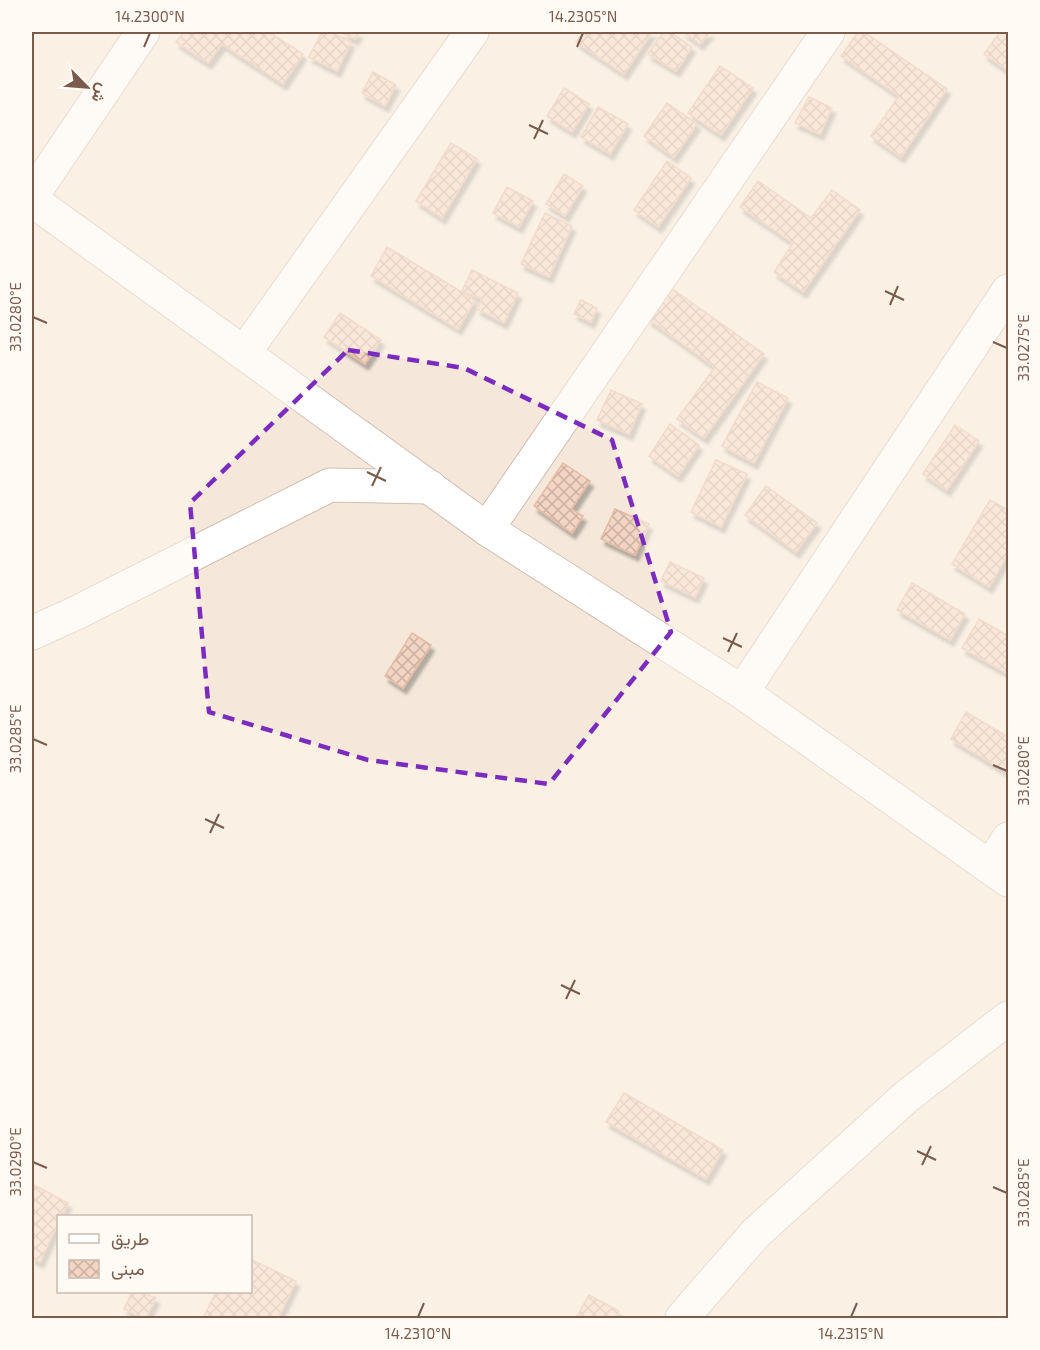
<svg xmlns="http://www.w3.org/2000/svg" width="1040" height="1350" font-family="'Exo 2',Vazirmatn,sans-serif">
	<defs>
		<pattern id="building-cross-hatch" width="8" height="8" patternUnits="userSpaceOnUse" patternTransform="scale(1.5)"><rect width="8" height="8" fill="#f3d5c3"/><path d="M0 0l8 8M0 8l8-8" fill="none" stroke="#cab0a1"/></pattern>
		<filter id="shadow"><feDropShadow dx="3.5" dy="6" stdDeviation="1.5" flood-color="#0004"/></filter>
	</defs>
	<rect width="100%" height="100%" fill="#fdf6ec"/>
	<path fill="#f5e8da" fill-rule="evenodd" d="M32,32H1008V1318H32ZM58,1216H250V1292H58Z"/>
	<g fill="url(#building-cross-hatch)" stroke="#e6bba3" stroke-width="1.5" filter="url(#shadow)">
		<path d="M184,32H269L303,54L283,84L222,44L208,63L176,42Z"/>
		<path d="M322,32H331L351,42L337,71L309,57Z"/>
		<path d="M340,32H359L355,39Z"/>
		<path d="M583,32H652L624,74L576,42Z"/>
		<path d="M663,32H670L692,47L676,71L648,54Z"/>
		<path d="M683,32H710L700,44Z"/>
		<path d="M858,32H864L947,89L901,157L871,136L899,96L841,56Z"/>
		<path d="M1000,32H1008V71L984,54Z"/>
		<path d="M720,66L753,88L721,135L688,113Z"/>
		<path d="M373,72L396,85L385,106L362,93Z"/>
		<path d="M564,88L589,104L572,132L547,116Z"/>
		<path d="M809,97L832,108L820,134L795,123Z"/>
		<path d="M667,103L697,124L674,157L644,136Z"/>
		<path d="M598,107L628,124L610,154L581,137Z"/>
		<path d="M451,143L477,159L442,218L416,201Z"/>
		<path d="M667,161L691,178L658,227L634,210Z"/>
		<path d="M564,174L583,186L565,216L546,204Z"/>
		<path d="M758,181L811,218L832,190L860,210L803,292L774,272L793,243L740,207Z"/>
		<path d="M507,187L533,201L519,227L493,213Z"/>
		<path d="M545,213L572,226L549,277L521,264Z"/>
		<path d="M387,247L475,300L458,329L371,276Z"/>
		<path d="M472,270L518,293L504,323L477,309L482,299L462,291Z"/>
		<path d="M671,288L764,354L704,438L677,419L715,367L648,319Z"/>
		<path d="M581,300L597,308L591,322L574,314Z"/>
		<path d="M340,313L381,340L365,364L324,337Z"/>
		<path d="M757,382L788,398L754,463L722,446Z"/>
		<path d="M611,390L642,404L629,434L597,420Z"/>
		<path d="M670,424L699,445L678,476L649,456Z"/>
		<path d="M955,425L979,441L947,490L923,474Z"/>
		<path d="M716,460L747,474L721,527L691,512Z"/>
		<path d="M563,463L590,481L571,509L583,516L572,533L534,506Z"/>
		<path d="M766,486L817,523L796,552L745,515Z"/>
		<path d="M990,500L1008,510V554L989,587L952,564Z"/>
		<path d="M615,509L649,524L635,555L601,539Z"/>
		<path d="M670,562L704,578L695,597L661,581Z"/>
		<path d="M912,583L965,614L950,640L897,610Z"/>
		<path d="M979,619L1008,636V674L962,648Z"/>
		<path d="M412,633L431,645L403,688L385,676Z"/>
		<path d="M966,712L1008,737V773L951,739Z"/>
		<path d="M624,1093L723,1150L706,1179L606,1122Z"/>
		<path d="M32,1184L68,1203L62,1216H58V1223L40,1262L32,1258Z"/>
		<path d="M250,1259L296,1281L278,1318H203L216,1292H250Z"/>
		<path d="M132,1292H142L156,1298L146,1318H143L124,1309Z"/>
		<path d="M589,1295L619,1311L615,1318H576Z"/>
	</g>
	<g fill="none" stroke-linecap="round" stroke-linejoin="round">
		<g stroke="#d1beb0" stroke-width="35">
			<g id="minor">
				<path d="M32,196L143,32"/>
				<path d="M32,200L487,529L742,692L1008,880"/>
				<path d="M244,353L472,32"/>
				<path d="M487,529L828,32"/>
				<path d="M32,633L74,614L330,485L430,487"/>
				<path d="M742,692L1008,291"/>
				<path d="M991,866L1008,839"/>
				<path d="M682,1318L756,1233L906,1097L1008,1018"/>
			</g>
		</g>
		<use href="#minor" stroke="#fff" stroke-width="33"/>
	</g>
	<path d="M0 0H1040V1350H0ZM348,350L464,368L612,440L671,632L549,784L368,760L209,712L190,503Z" fill="#fdf6ec" fill-opacity=".55" fill-rule="evenodd"/>
	<path fill="none" stroke="#7b2cbf" stroke-width="4.5" stroke-dasharray="12 8" stroke-linejoin="round" d="M348,350L464,368L612,440L671,632L549,784L368,760L209,712L190,503Z"/>
	<path fill="none" stroke="#7a5c4d" stroke-width="2" d="M144,47L150,33M577,47L583,33M529,125L548,134M534,139L543,120M885,291L904,300M890,305L898,286M33,317L47,323M993,342L1007,348M367,472L386,481M372,486L381,467M723,638L742,647M728,652L737,633M33,739L47,745M993,765L1007,771M205,819L224,828M210,833L219,814M561,985L580,994M566,999L575,980M917,1151L936,1160M33,1162L47,1168M922,1165L931,1146M993,1187L1007,1193M418,1317L424,1303M851,1317L857,1303"/>
	<rect width="1040" height="1350" fill="none" stroke="#fffaf3" stroke-width="66"/>
	<rect x="57" y="1215" width="195" height="78" fill="#fffaf3" stroke="#cabbb1" stroke-width="1.5"/>
	<rect x="69" y="1234" width="30" height="9" fill="#ffffff" stroke="#cabbb1" stroke-width="1.5"/>
	<text x="111" y="1245" font-size="18" fill="#7a5c4d">طريق</text>
	<rect x="69" y="1260" width="30" height="18" fill="url(#building-cross-hatch)" stroke="#cabbb1" stroke-width="1.5"/>
	<text x="111" y="1275" font-size="18" fill="#7a5c4d">مبنى</text>
	<g transform="translate(87 87) rotate(115)" stroke="#fffaf3" stroke-width="4.5" paint-order="stroke">
	<path d="M0-4.5L10 22L0 15L-10 22Z" fill="#7a5c4d"/>
	<text y="-9" font-size="16" font-weight="bold" text-anchor="middle" fill="#7a5c4d">ش</text>
	</g>
	<rect x="33" y="33" width="974" height="1284" fill="none" stroke="#7a5c4d" stroke-width="2"/>
	<g font-size="15" text-anchor="middle" fill="#7a5c4d">
		<text x="150" y="22">14.2300°N</text>
		<text x="583" y="22">14.2305°N</text>
		<text transform="translate(16 317) rotate(-90)" y="5">33.0280°E</text>
		<text transform="translate(1024 348) rotate(-90)" y="5">33.0275°E</text>
		<text transform="translate(16 739) rotate(-90)" y="5">33.0285°E</text>
		<text transform="translate(1024 771) rotate(-90)" y="5">33.0280°E</text>
		<text transform="translate(16 1162) rotate(-90)" y="5">33.0290°E</text>
		<text transform="translate(1024 1193) rotate(-90)" y="5">33.0285°E</text>
		<text x="418" y="1339">14.2310°N</text>
		<text x="851" y="1339">14.2315°N</text>
	</g>
</svg>
